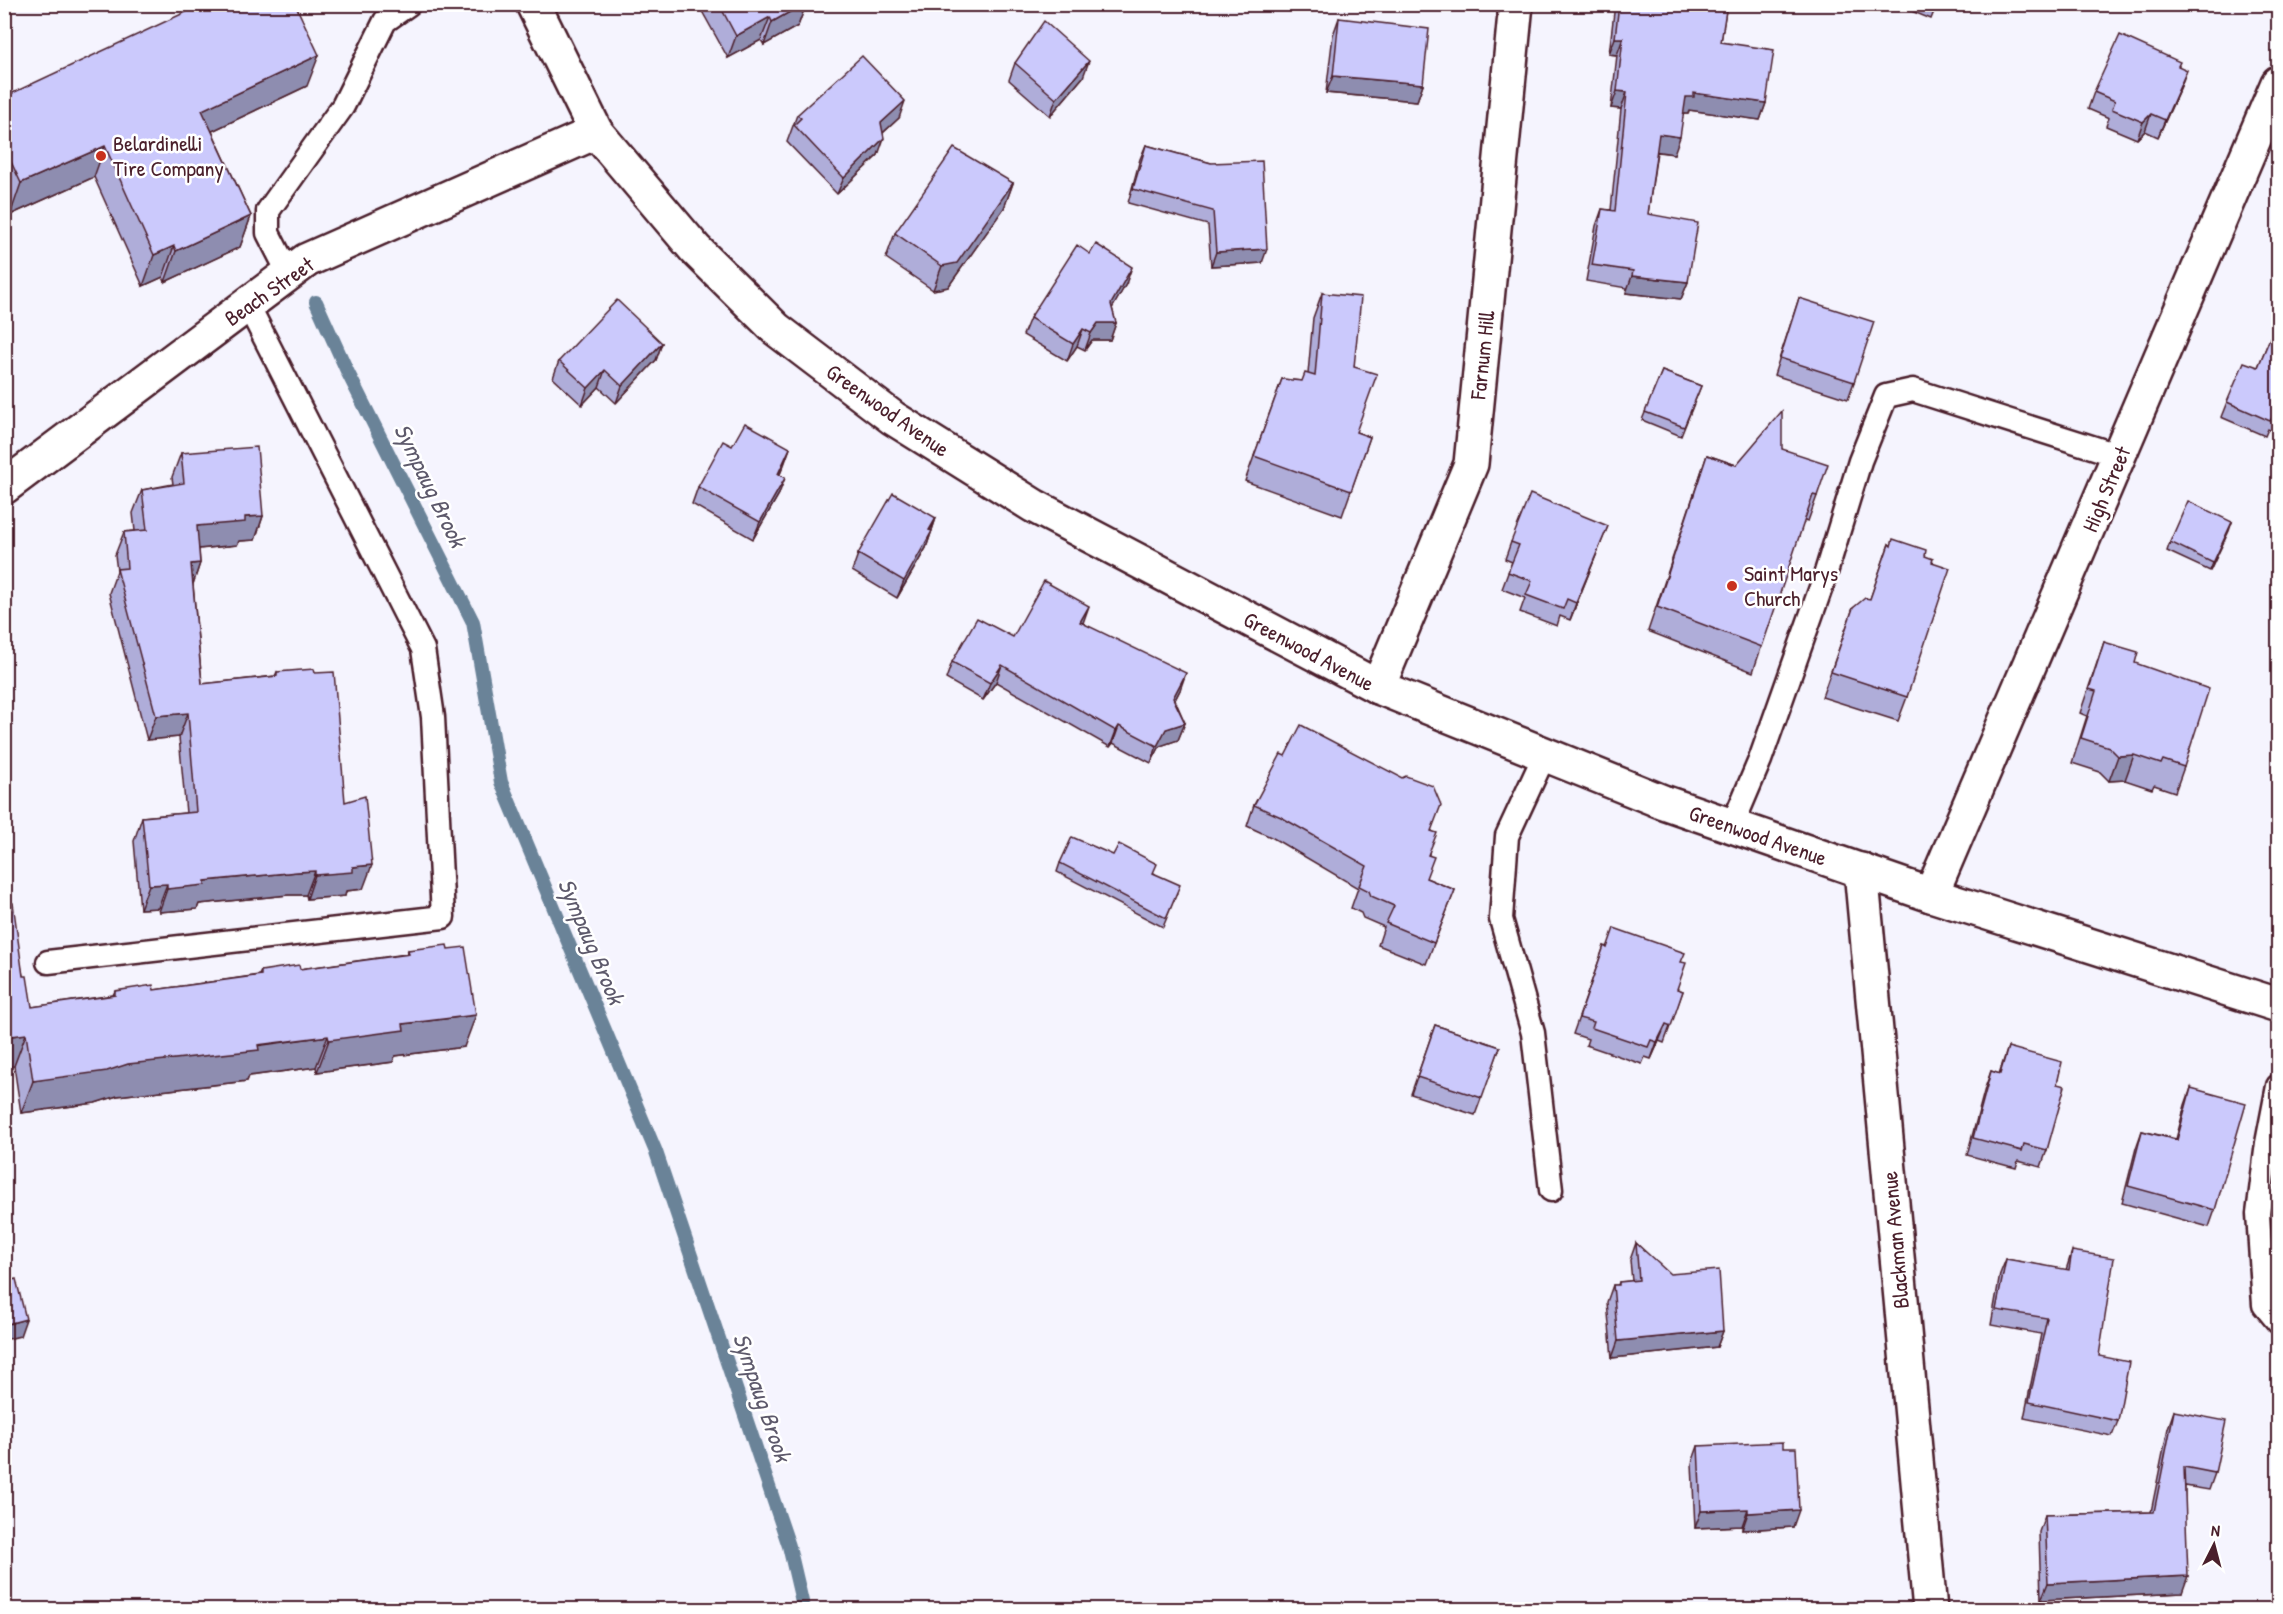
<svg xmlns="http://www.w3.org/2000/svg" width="2283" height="1614" font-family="'Patrick Hand',sans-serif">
	<rect width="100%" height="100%" fill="#f5f4fe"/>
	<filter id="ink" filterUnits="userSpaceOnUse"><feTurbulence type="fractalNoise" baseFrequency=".0167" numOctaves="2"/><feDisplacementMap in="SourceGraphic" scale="12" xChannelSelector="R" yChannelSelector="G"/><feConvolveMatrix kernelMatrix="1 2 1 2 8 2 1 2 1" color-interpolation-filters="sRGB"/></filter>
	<g filter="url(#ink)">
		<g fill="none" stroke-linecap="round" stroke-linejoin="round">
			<path stroke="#6a8398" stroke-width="14" d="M316,302L348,373L473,622L501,782L656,1152L789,1546L804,1610"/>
			<g stroke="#4a1f2b" stroke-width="27">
				<g id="lane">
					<path d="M289,274L268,233V211L343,106L385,21L409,4"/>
					<path d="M1545,754L1507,836L1501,919L1533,1033L1551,1190"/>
					<path d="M1732,826L1760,760L1824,579L1860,461L1886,396L1913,390L2120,456"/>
					<path d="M48,962L443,917L433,717L423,649L248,305"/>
					<path d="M2278,1086L2267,1143L2258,1214L2264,1305L2278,1322"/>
				</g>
			</g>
			<g stroke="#4a1f2b" stroke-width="38">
				<g id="street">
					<path d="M1378,687L1471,464L1516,4"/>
					<path d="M1861,870L1930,1610"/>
					<path d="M1931,895L2278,83"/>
				</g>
			</g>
			<g stroke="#4a1f2b" stroke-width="38">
				<g id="secondary">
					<path d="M533,4L596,132L695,249L776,329L893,418L1034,506L1378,687L1663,802L1931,895L2278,1005"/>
					<path d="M4,487L307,260L596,132"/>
				</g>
			</g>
			<use href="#lane" stroke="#fff" stroke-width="22"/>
			<use href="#street" stroke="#fff" stroke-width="33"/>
			<use href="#secondary" stroke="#fff" stroke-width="33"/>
		</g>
		<g fill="#afadd9" stroke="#4a1f2b" stroke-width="1.5">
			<path d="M698,4H806L798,26L764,45L761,40L728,58Z"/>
			<path d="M1615,4H1727L1721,42L1766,103L1760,120L1689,110L1688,114H1683L1674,154L1657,152L1648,214L1688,282L1681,299L1626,293L1627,288L1586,281L1596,226L1602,209L1611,210L1621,109L1611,108L1617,55L1609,54Z"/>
			<path d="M1894,4H1937L1931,19Z"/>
			<path d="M1339,18L1423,84L1417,101L1326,93L1333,35Z"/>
			<path d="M1015,63L1083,77L1050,116L1009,80Z"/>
			<path d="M2179,66L2181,86L2158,137L2145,131L2137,139L2106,126L2109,118L2088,109L2094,92Z"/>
			<path d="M307,86L212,131L251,216L240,247L165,282L163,277L143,286L94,177L10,215L4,203V97Z"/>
			<path d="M797,115L899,118L883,133L878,155L837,194L787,142Z"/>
			<path d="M1146,145L1211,163L1262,263L1211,266L1208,225L1128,203L1140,159Z"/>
			<path d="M1013,183L1004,208L948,287L933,290L886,258L895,233Z"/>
			<path d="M1126,284L1112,308L1116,323L1110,340H1092L1085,350L1077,346L1067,361L1023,335L1030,318Z"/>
			<path d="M1322,293L1354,367L1356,432L1370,437L1342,516L1245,481L1282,379L1302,381L1308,374L1313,318Z"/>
			<path d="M1799,298L1854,382L1848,399L1774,375Z"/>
			<path d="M2278,319V434L2268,429L2265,436L2221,417L2227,402L2258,367Z"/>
			<path d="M662,343L656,360L616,403L599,387L582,405L553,378L559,361Z"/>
			<path d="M1662,371L1701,386L1681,436L1642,420Z"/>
			<path d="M732,446L790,448L780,474L779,494L753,539L692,504L698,487Z"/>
			<path d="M1782,449L1817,496L1808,521L1804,520L1753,672L1648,631L1707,455L1736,465Z"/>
			<path d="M181,453L263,516L255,540L239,541L237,545L199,549L200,563L193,584L202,684L275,676L277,672L345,802L363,889L346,891L345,896L307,899L306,895H288L199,904L197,909L159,912L158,908L140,909L134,841L142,817L186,813L179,737L147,740L109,593L117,571L115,555L124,532L135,531L133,513L142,490L173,484L172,477Z"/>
			<path d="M936,518L926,548L897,598L852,571L858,554Z"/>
			<path d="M2232,522L2210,571L2167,551L2170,542Z"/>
			<path d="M1511,542L1601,543L1570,620L1560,616L1557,626L1520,612L1525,598L1502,589L1512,562L1505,559Z"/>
			<path d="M1889,544L1891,546L1925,556L1907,697L1898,721L1822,697L1853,608L1870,599Z"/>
			<path d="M1083,623L1180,690L1175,700L1185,723L1178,740L1160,746L1151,763L1113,743L1110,747L996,682L983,700L946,679L952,662L1013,637Z"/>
			<path d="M2104,642L2184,767L2175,792L2154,785L2152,789L2125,780L2109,781L2100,772L2072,763L2087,716L2080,713Z"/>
			<path d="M1254,805L1432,831L1426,878L1455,890L1426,964L1378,945L1384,927L1363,918L1361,913L1351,908L1358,888L1273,838L1247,826Z"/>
			<path d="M1060,863L1154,873L1177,893L1163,927L1057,872Z"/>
			<path d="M9,903L23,976L32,1007L113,995L115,991L154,990L259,975L261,971L300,969L406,954L408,950L464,1047L395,1056L393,1062L317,1072L316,1067L249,1076L247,1081L117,1096L95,1103L21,1113L14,1066Z"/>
			<path d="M1604,946L1681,962L1677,989L1683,991L1664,1043L1659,1041L1651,1059L1645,1057L1642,1064L1586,1045L1588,1039L1573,1034Z"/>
			<path d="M1435,1025L1500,1047L1475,1115L1411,1094Z"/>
			<path d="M2008,1047L2057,1084L2047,1150L2041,1167L2018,1161L2016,1168L1967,1155L1985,1088L1991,1071L1999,1074Z"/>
			<path d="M2191,1088L2215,1210L2209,1227L2122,1203L2136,1148L2142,1131L2176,1139L2185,1105Z"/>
			<path d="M1636,1243L1723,1331L1717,1347L1612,1358L1607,1302L1613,1285H1618L1619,1282L1632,1281L1630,1260Z"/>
			<path d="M2072,1251L2099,1356L2118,1421L2112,1436L2024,1418L2041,1334L1991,1325L2000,1274L2006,1259L2066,1270Z"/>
			<path d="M2174,1411L2215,1473L2209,1490L2185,1486L2182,1593L2041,1600L2039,1532L2045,1515L2151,1512L2168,1428Z"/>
			<path d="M1698,1446L1783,1448L1793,1527L1742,1530V1526L1695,1528L1692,1463Z"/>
		</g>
		<g fill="#8e8db0" stroke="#4a1f2b" stroke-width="1.5">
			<path d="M804,4H806L798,26L764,45L772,22Z"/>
			<path d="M770,17L761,40L728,58L736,36Z"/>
			<path d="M1615,38H1623L1617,55L1609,54Z"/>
			<path d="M319,55L307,86L191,141L202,110Z"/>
			<path d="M1089,61L1083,77L1050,116L1056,99Z"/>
			<path d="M2187,70L2181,86L2158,137L2165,120Z"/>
			<path d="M1333,76L1423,84L1417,101L1326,93Z"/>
			<path d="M1617,91L1627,92L1621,109L1611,108Z"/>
			<path d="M1694,93L1766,103L1760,120L1689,110L1688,114H1680L1686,97Z"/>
			<path d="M905,101L899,118L875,140L881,123Z"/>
			<path d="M2151,114L2145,131L2137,139L2143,122Z"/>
			<path d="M1659,134L1680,137L1674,154L1653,151Z"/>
			<path d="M884,138L878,155L837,194L844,178Z"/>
			<path d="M105,146L94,177L10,215L21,183Z"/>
			<path d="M1013,183L1004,208L948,287L933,290L942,266Z"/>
			<path d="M251,216L240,247L165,282L176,251Z"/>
			<path d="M174,246L163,277L143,286L154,255Z"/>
			<path d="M1267,249L1262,263L1211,266L1216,252Z"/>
			<path d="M1132,267L1126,284L1105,321L1111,304Z"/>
			<path d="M1632,276L1688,282L1681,299L1626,293Z"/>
			<path d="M1098,323H1116L1110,340H1092L1085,350L1091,333Z"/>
			<path d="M1083,329L1077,346L1067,361L1073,344Z"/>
			<path d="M662,343L656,360L616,403L622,386Z"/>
			<path d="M605,370L599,387L582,405L588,388Z"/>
			<path d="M790,448L784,465L772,491L778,474Z"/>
			<path d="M785,478L779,494L753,539L760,522Z"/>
			<path d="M263,516L255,540L239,541L237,545L188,550L197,526L245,517Z"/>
			<path d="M936,518L926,548L897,598L904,581Z"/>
			<path d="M2232,522L2229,531L2210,571L2213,563Z"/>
			<path d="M1608,526L1601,543L1570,620L1576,603Z"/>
			<path d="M200,563L192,587L191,564Z"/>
			<path d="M1089,606L1083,623L1080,622Z"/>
			<path d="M1002,665L996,682L983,700L990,683Z"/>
			<path d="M1186,673L1180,690L1167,715L1173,698Z"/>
			<path d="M188,713L179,737L147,740L156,716Z"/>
			<path d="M1185,723L1178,740L1160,746L1151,763L1157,746L1166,729Z"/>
			<path d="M1119,726L1113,743L1110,747L1116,731Z"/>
			<path d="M2134,755L2125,780L2109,781L2118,756Z"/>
			<path d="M372,865L363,889L346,891L345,896L307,899L315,875L353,867Z"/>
			<path d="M315,871L306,895H288L199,904L197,909L159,912L167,889L205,881L297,872Z"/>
			<path d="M167,884L158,908L140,909L149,885Z"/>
			<path d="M476,1015L464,1047L395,1056L393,1062L317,1072L329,1040L403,1024Z"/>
			<path d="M1666,1024L1659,1041L1651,1059L1657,1042Z"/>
			<path d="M26,1034L14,1066L4,1067V1037Z"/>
			<path d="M328,1036L316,1067L249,1076L247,1081L117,1096L95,1103L21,1113L33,1081L128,1064Z"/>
			<path d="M26,1319L20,1336L4,1340V1325Z"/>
			<path d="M1723,1331L1717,1347L1612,1358L1618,1341Z"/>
			<path d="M1748,1509L1742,1526L1695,1528L1701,1511Z"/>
			<path d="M1799,1510L1793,1527L1742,1530L1748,1513Z"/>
			<path d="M2188,1576L2182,1593L2041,1600L2048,1583Z"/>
		</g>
		<g fill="#cbc9fc" stroke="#4a1f2b" stroke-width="1.5">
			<path d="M203,4H295L319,55L202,110L251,216L176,251L174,246L154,255L105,146L21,183L4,147V97Z"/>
			<path d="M719,4H804L772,22L770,17L736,36Z"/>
			<path d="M1619,4H1727L1721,42L1774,50L1766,103L1694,93V97H1686L1680,137L1659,134L1648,214L1698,223L1688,282L1632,276L1633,271L1592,265L1602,209L1615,211L1627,92L1617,91L1623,38H1615Z"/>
			<path d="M1339,18L1429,29L1423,84L1333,76Z"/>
			<path d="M1044,21L1089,61L1056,99L1015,63Z"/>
			<path d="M2120,35L2180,62L2178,66L2187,70L2165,120L2151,114L2143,122L2112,109L2115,101L2094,92Z"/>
			<path d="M862,56L905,101L881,123L884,138L844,178L794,125L801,118L797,115Z"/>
			<path d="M1146,145L1211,163L1262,161L1267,249L1216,252L1213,211L1133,189Z"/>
			<path d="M954,148L1013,183L957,263L942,266L895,233Z"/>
			<path d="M1096,244L1132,267L1111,304L1116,323H1098L1091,333L1083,329L1073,344L1030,318L1077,245L1090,254Z"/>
			<path d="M1322,293L1361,297L1354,367L1377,374L1356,432L1370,437L1351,491L1254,456L1282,379L1302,381L1305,373L1315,376Z"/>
			<path d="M1799,298L1874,322L1854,382L1780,358Z"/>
			<path d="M617,300L662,343L622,386L605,370L588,388L559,361Z"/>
			<path d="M2278,319V416L2274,414L2270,421L2227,402L2244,362L2258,367Z"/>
			<path d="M1662,371L1701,386L1684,427L1645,412Z"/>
			<path d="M1782,411V449L1828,464L1817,496L1813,495L1762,647L1657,607L1707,455L1736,465Z"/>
			<path d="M745,423L790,448L778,474L785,478L760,522L698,487L723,441L732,446Z"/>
			<path d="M257,447L263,516L245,517V522L197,526L200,563L191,564L202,684L277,676V672L314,669L315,673L334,672L345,802L365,796L372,865L353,867V872L315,875V871L297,872L205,881V885L167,889V884L149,885L142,817L196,812L188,713L156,716L117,569L127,568L124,532L147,530L142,490L184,483L181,453Z"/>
			<path d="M893,493L936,518L929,530L932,531L904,581L858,554Z"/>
			<path d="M1530,494L1608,526L1576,603L1567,599L1563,609L1526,595L1532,581L1508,572L1519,545L1511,542Z"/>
			<path d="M2188,501L2232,522L2213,563L2170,542Z"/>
			<path d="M1893,539L1926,550L1925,556L1933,559L1932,562L1950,568L1907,697L1831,672L1853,608L1865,598L1870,599L1889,544L1891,546Z"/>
			<path d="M1044,581L1089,606L1080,622L1186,673L1173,698L1185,723L1166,729L1157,746L1119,726L1116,731L1002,665L990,683L952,662L977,618L1013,637Z"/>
			<path d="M2104,642L2138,652L2135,663L2209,689L2184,767L2163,760L2161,764L2134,755L2118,756L2109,747L2081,738L2096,691L2089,689Z"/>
			<path d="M1301,725L1402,778L1406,776L1433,786L1441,805L1431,831L1437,833L1428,855L1434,857L1426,878L1455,890L1434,943L1386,923L1394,906L1371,896L1369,891L1359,886L1367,866L1281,817L1254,805L1281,754L1285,756Z"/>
			<path d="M1072,837L1113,855L1119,844L1157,864L1153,873L1180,885L1166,918L1060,863Z"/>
			<path d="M4,885H7L9,903H13L23,976H27L32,1007L115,995V991L153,985L154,990L261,975V971L299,965L300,969L409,954L408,950L447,945L448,949L465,947L476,1015L403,1024L404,1030L329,1040L328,1036L258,1045L259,1050L128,1064L107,1071L33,1081L26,1034L4,1037Z"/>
			<path d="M1614,928L1685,953L1681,962L1686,963L1677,989L1683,991L1671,1026L1666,1024L1657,1042L1651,1040L1648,1047L1592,1028L1594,1022L1579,1018L1604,946L1607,948Z"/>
			<path d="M1435,1025L1500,1047L1482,1098L1417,1077Z"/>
			<path d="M2008,1047L2062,1062L2057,1084L2065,1086L2047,1150L2024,1144L2022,1151L1973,1138L1991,1071L2000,1074Z"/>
			<path d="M2191,1088L2246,1103L2215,1210L2128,1186L2142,1131L2177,1140Z"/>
			<path d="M1636,1243L1670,1274L1719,1270L1723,1331L1618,1341L1613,1285H1619V1282L1639,1280Z"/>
			<path d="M2072,1251L2114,1258L2099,1356L2129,1362L2118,1421L2029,1402L2047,1318L1996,1310L2006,1259L2069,1270Z"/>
			<path d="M16,1279L26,1319L4,1325V1282Z"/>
			<path d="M2174,1411L2226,1421L2215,1473L2184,1467L2188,1576L2048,1583L2045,1515L2154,1512Z"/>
			<path d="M1783,1442V1448H1796L1799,1510L1748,1513V1509L1701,1511L1698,1446Z"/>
		</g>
	</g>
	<g fill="#c8321e" stroke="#fff" stroke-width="2">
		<circle cx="101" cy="156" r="6"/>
		<circle cx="1732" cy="586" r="6"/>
	</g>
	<g text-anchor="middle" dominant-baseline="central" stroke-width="5" stroke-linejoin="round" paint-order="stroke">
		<g font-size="22" fill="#4a1f2b" stroke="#fff" text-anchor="start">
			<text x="113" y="143">Belardinelli<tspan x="113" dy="25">Tire Company</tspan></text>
			<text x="1744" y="573">Saint Marys<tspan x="1744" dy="25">Church</tspan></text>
		</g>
		<g font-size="22" fill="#4a1f2b" stroke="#fff">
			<text transform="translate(269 291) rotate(-35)">Beach Street</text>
			<text transform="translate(1482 355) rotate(-84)">Farnum Hill</text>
			<text transform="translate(888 410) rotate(35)">Greenwood Avenue</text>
			<text transform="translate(2106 489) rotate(-67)">High Street</text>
			<text transform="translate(1309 651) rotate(28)">Greenwood Avenue</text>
			<text transform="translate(1758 835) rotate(19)">Greenwood Avenue</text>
			<text transform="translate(1895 1240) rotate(-95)">Blackman Avenue</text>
		</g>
		<g font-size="24" font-style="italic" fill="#5d596b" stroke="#fff">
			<text transform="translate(431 485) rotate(64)">Sympaug Brook</text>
			<text transform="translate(592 941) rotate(67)">Sympaug Brook</text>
			<text transform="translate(763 1397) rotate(71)">Sympaug Brook</text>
		</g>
	</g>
	<rect width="2283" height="1614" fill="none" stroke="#fff" stroke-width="24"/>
	<rect x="12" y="12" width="2259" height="1590" fill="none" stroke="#4a1f2b" stroke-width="2" filter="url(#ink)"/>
	<g transform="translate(2214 1545) rotate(6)" stroke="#ffffff" stroke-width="4.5" paint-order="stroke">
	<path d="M0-4.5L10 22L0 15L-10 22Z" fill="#4a1f2b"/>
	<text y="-9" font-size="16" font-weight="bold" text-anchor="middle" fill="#4a1f2b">N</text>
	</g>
</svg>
